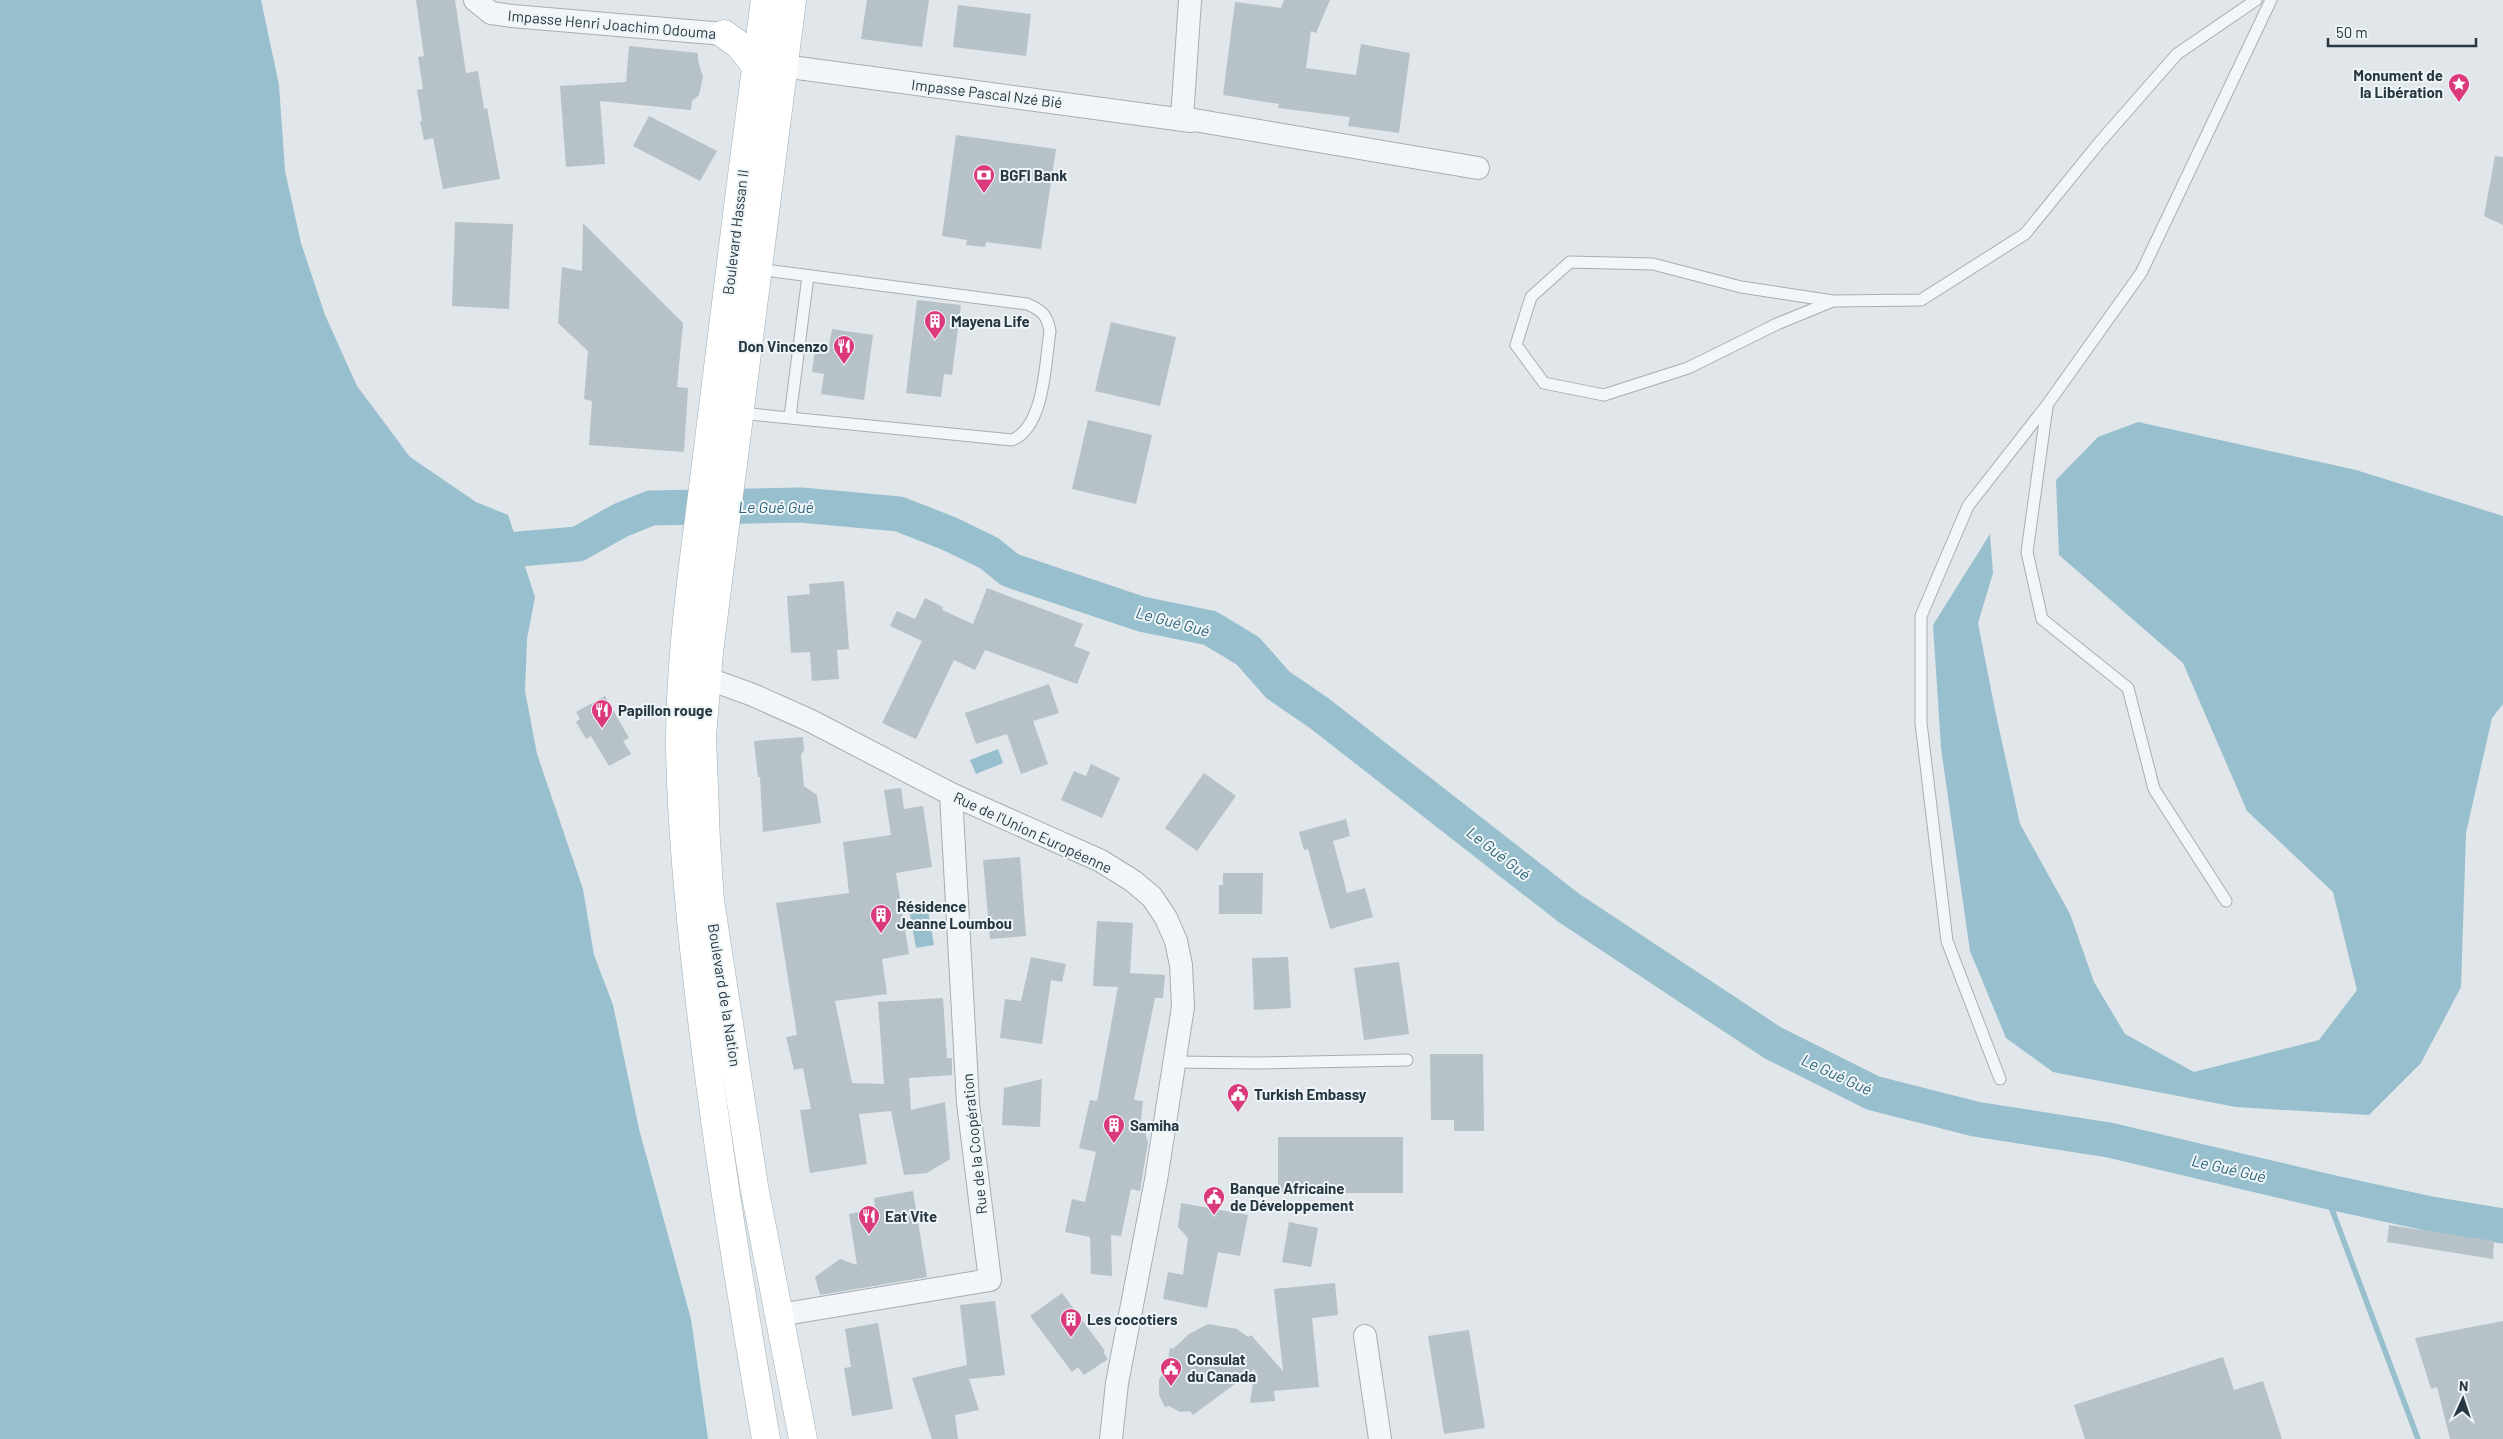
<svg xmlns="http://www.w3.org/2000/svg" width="2503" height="1439" font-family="Barlow,sans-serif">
	<rect width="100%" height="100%" fill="#e0e6ea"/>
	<g fill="#98bfcd">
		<path d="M0,0H261L279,85L285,171L301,243L325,315L357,386L410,457L476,502L508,515L535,597L527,639L525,691L537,754L583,889L594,955L613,1005L639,1129L691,1319L708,1439H0Z"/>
		<path d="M2138,422L2356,470L2503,516V704L2492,718L2466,833L2461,987L2421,1063L2369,1115L2236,1107L2053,1072L2006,1038L1970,951L1941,748L1933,625L1990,534L1993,573L1978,623L1995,710L2020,824L2070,914L2094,982L2125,1034L2194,1072L2319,1040L2357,990L2333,892L2247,811L2183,663L2059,555L2056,480L2098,437Z"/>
		<path d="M998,749L1003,763L976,774L970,760Z"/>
		<path d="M928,911L934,945L916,948L910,914Z"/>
	</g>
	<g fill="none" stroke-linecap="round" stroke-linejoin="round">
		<path stroke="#98bfcd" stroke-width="5.5" d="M2325,1191L2418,1439"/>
		<path stroke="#98bfcd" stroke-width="35" d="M519,549L578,544L621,520L651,508L801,505L899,514L950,534L989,553L1010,570L1141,614L1210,628L1248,651L1278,685L1319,713L1569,908L1773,1043L1873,1093L1975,1119L2109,1140L2325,1191L2431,1214L2503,1226"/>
	</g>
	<g fill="#b6c1c8">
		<path d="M416,0H455L466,73L478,71L484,109L487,108L500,179L443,189L433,138L424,140L420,121H422L417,90L423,89L418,57L424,56Z"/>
		<path d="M867,0H929L922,47L861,39Z"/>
		<path d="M1284,0H1330L1316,33L1311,31L1306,68L1356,75L1361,44L1410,53L1399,133L1348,126L1350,117L1278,108L1279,104L1223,95L1235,2L1281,8Z"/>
		<path d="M958,5L1031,14L1026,56L953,47Z"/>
		<path d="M629,46L698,53V61L703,77L699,95L692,101L691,110L600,101L605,164L566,167L560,86L626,82Z"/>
		<path d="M649,116L717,151L700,181L633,146Z"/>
		<path d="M956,135L1056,149L1041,249L986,242L985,247L966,245L967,240L942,236Z"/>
		<path d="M2495,156L2503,157V225L2484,216Z"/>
		<path d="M455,222L513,224L509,309L452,306Z"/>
		<path d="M583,223L683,323L677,387L688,388L684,452L589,445L592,401L584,399L588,351L558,323L562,267L582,271Z"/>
		<path d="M917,300L961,305L952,375L944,374L941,397L906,393Z"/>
		<path d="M1111,322L1176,337L1160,406L1095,391Z"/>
		<path d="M832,329L873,335L864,400L821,394L824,374L812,372L815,350L828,352Z"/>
		<path d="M1088,420L1152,435L1136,504L1072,489Z"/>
		<path d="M844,581L849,649L837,650L839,679L812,681L810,652L791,653L787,596L810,594L809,584Z"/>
		<path d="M987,588L1083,624L1074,646L1090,652L1077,684L985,650L975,670L954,660L916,739L882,723L922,641L890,626L897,611L915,619L925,598L943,607L942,610L973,624Z"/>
		<path d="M1049,684L1059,713L1033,721L1048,764L1021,774L1007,734L976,744L965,713Z"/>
		<path d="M605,696L629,738L623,741L631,754L609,766L591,736L586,739L576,722L580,719L576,712Z"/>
		<path d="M803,737L804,750L801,755L804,786L817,795L821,823L763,832L760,777H758L754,741Z"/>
		<path d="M1091,764L1120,778L1102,818L1061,800L1074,771L1086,776Z"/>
		<path d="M1204,773L1236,796L1197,851L1165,828Z"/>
		<path d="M901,788L904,809L923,806L932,867L896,873L909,954L882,959L887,994L835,1001L852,1083L884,1084L878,1002L943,998L947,1058H952V1075L909,1078L911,1110L945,1102L950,1159L927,1173L904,1175L891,1111L859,1114L867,1164L810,1173L800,1110L811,1109L803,1068L794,1070L786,1037L797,1035L776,903L849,893L843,842L891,835L884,790Z"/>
		<path d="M1346,819L1350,836L1333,841L1347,893L1365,888L1373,917L1330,929L1308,849L1304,850L1299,832Z"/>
		<path d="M1020,857L1026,936L990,939L983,860Z"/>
		<path d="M1223,873H1263L1262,914H1219V885H1223Z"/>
		<path d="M1097,921L1133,923L1130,973L1165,975L1163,998H1155L1134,1100L1143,1101L1141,1120L1148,1142L1140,1191L1131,1189L1121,1236L1111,1235L1112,1276L1091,1274L1090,1237L1065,1232L1072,1199L1085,1202L1096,1152L1079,1148L1090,1100L1097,1101L1118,987L1093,986Z"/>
		<path d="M1031,957L1066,964L1062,982L1051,980L1042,1044L1000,1038L1005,999L1021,1001Z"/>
		<path d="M1288,957L1291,1008L1254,1010L1252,958Z"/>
		<path d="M1399,962L1409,1034L1364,1040L1354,968Z"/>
		<path d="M1430,1054H1483L1484,1131H1454V1120H1431Z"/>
		<path d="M1042,1079L1040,1127L1002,1125L1004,1088Z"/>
		<rect x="1278" y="1137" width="125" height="56"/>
		<path d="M913,1191L927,1277L820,1295L815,1277L840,1259L857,1265L849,1214L875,1209L874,1198Z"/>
		<path d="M1181,1203L1248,1215L1240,1256L1218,1252L1207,1308L1163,1299L1168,1272L1183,1275L1188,1238L1178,1227Z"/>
		<path d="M1289,1222L1318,1228L1311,1267L1282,1262Z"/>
		<path d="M2389,1225L2494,1241L2493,1259L2387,1242Z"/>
		<path d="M1335,1283L1338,1315L1312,1318L1319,1387L1274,1391L1275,1401L1250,1403L1255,1369L1193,1415L1190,1411L1180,1412L1169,1406L1165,1407L1159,1395V1380L1167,1365L1170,1348L1173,1349L1189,1334L1208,1324L1237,1329L1248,1337L1251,1335L1283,1371L1274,1289Z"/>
		<path d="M1062,1293L1105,1351L1103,1352L1108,1359L1084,1375L1078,1367L1072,1372L1030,1316Z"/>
		<path d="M995,1301L1005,1375L969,1379L979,1410L955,1415L958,1439H932L912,1378L967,1365L960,1305Z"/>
		<path d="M2503,1321V1439H2450L2437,1387L2431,1389L2415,1338Z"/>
		<path d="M878,1323L893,1409L852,1416L844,1368L851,1367L845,1329Z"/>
		<path d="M1469,1330L1485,1428L1444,1434L1428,1336Z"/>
		<path d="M2223,1357L2234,1390L2263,1381L2282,1439H2085L2074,1405Z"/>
	</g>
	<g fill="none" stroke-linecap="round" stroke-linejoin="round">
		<g stroke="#a5aeb5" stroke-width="13">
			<g id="lane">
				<path d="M1833,301L1777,324L1688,368L1604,395L1544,383L1516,345L1531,297L1570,262L1653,264L1741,287L1833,301L1921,300L2025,234L2099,143L2177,54L2256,0"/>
				<path d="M2047,407L2027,552L2042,619L2128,688L2154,789L2226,901"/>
				<path d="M740,413L1012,440C1045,427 1045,362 1050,331C1047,315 1042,310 1027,304L757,269"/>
				<path d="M790,417L808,276"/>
				<path d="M1176,1062L1257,1063L1407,1060"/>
				<path d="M2000,1079L1947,941L1921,723V616L1968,506L2047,405L2141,273L2271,0"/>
			</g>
		</g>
		<g stroke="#a5aeb5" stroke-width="24">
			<g id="street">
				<path d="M475,0L491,13L512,16L724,34"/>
				<path d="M1190,0L1182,118L1478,168"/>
				<path d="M783,66L1191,121"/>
				<path d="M706,678L753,695L811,721L951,794L1101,861L1133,881L1152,897L1166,918L1176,941L1181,965L1183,1007L1156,1180L1117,1383L1111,1439"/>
				<path d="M779,1315L990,1280L968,1103L951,794"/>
				<path d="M1365,1336L1380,1439"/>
			</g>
		</g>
		<g stroke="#9eaeb7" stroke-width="29">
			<g id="primary">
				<path d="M765,0C745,149 726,299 708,448C696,546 680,646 680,745C681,826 689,906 698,985C715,1137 740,1288 766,1439"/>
				<path d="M792,0L709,652L702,736L706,841L710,901L754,1186L803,1439"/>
				<path d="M724,34L739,45L756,66"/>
			</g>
		</g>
		<use href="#lane" stroke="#f3f6f8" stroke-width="11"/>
		<use href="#street" stroke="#f3f6f8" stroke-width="22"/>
		<use href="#primary" stroke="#fff" stroke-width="28"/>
	</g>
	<defs>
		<g id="sight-pin" transform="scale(1.125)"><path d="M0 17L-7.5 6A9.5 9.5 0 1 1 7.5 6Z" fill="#da3a7b" stroke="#eff5f7"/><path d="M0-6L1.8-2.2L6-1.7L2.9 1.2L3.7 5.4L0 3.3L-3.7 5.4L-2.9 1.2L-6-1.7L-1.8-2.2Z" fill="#fff"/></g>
		<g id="bank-pin" transform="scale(1.125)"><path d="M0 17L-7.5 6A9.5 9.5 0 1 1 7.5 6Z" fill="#da3a7b" stroke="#eff5f7"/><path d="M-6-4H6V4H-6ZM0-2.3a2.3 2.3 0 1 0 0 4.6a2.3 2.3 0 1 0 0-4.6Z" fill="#fff"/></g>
		<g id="building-pin" transform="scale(1.125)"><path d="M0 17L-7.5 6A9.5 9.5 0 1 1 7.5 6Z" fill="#da3a7b" stroke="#eff5f7"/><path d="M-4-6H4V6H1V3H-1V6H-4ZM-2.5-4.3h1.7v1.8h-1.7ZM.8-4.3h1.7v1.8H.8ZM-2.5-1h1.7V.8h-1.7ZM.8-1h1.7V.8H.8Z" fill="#fff"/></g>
		<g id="restaurant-pin" transform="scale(1.125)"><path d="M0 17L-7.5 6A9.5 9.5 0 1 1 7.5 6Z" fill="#da3a7b" stroke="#eff5f7"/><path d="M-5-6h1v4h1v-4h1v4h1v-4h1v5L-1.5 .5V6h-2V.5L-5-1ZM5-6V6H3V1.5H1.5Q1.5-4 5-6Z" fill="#fff"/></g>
		<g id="civic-pin" transform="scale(1.125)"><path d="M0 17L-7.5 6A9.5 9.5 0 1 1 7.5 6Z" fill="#da3a7b" stroke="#eff5f7"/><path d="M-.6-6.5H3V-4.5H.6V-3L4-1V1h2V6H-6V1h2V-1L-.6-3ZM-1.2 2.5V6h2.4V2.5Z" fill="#fff"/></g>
	</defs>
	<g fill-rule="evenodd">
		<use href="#sight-pin" x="2459" y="84"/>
		<use href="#bank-pin" x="984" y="175"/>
		<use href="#building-pin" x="935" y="321"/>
		<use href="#restaurant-pin" x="844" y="346"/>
		<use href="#restaurant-pin" x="602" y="710"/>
		<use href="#building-pin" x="881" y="915"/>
		<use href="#civic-pin" x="1238" y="1094"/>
		<use href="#building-pin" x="1114" y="1125"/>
		<use href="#civic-pin" x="1214" y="1197"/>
		<use href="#restaurant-pin" x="869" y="1216"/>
		<use href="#building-pin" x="1071" y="1319"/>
		<use href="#civic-pin" x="1171" y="1368"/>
	</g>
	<g text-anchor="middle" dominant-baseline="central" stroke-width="4" stroke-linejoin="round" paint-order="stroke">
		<g font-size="15" fill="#273843" stroke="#eff5f7">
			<text transform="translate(612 24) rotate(5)">Impasse Henri Joachim Odouma</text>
			<text transform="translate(987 93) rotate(7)">Impasse Pascal Nzé Bié</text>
			<text transform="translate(735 232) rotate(-83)">Boulevard Hassan II</text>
			<text transform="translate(1033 832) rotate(25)">Rue de l'Union Européenne</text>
			<text transform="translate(725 995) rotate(81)">Boulevard de la Nation</text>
			<text transform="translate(974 1144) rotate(-96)">Rue de la Coopération</text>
		</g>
		<g font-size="15" font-weight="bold" fill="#273843" stroke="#eff5f7" text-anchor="start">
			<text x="2443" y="75" text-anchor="end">Monument de<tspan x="2443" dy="17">la Libération</tspan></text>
			<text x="1000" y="175">BGFI Bank</text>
			<text x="951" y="321">Mayena Life</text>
			<text x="828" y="346" text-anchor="end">Don Vincenzo</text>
			<text x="618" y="710">Papillon rouge</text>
			<text x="897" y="906">Résidence<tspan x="897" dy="17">Jeanne Loumbou</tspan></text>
			<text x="1254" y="1094">Turkish Embassy</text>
			<text x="1130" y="1125">Samiha</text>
			<text x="1230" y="1188">Banque Africaine<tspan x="1230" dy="17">de Développement</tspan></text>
			<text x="885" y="1216">Eat Vite</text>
			<text x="1087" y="1319">Les cocotiers</text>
			<text x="1187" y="1359">Consulat<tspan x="1187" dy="17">du Canada</tspan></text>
		</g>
		<g font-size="16" font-style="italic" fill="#2d647a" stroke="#eff5f7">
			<text x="776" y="506">Le Gué Gué</text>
			<text transform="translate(1173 621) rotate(15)">Le Gué Gué</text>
			<text transform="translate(1499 853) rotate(38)">Le Gué Gué</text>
			<text transform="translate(1837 1074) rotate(25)">Le Gué Gué</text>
			<text transform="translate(2229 1168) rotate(13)">Le Gué Gué</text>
		</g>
	</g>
	<g transform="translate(2463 1399) rotate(3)" stroke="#eff5f7" stroke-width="4" paint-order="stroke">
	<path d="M0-4L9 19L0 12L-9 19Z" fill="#273843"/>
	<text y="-8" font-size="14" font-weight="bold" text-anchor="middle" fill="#273843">N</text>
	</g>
	<path d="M2328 38v8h148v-8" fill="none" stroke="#273843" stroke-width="2.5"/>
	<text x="2336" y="38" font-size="15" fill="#273843" stroke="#eff5f7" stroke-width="4" paint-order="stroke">50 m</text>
</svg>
